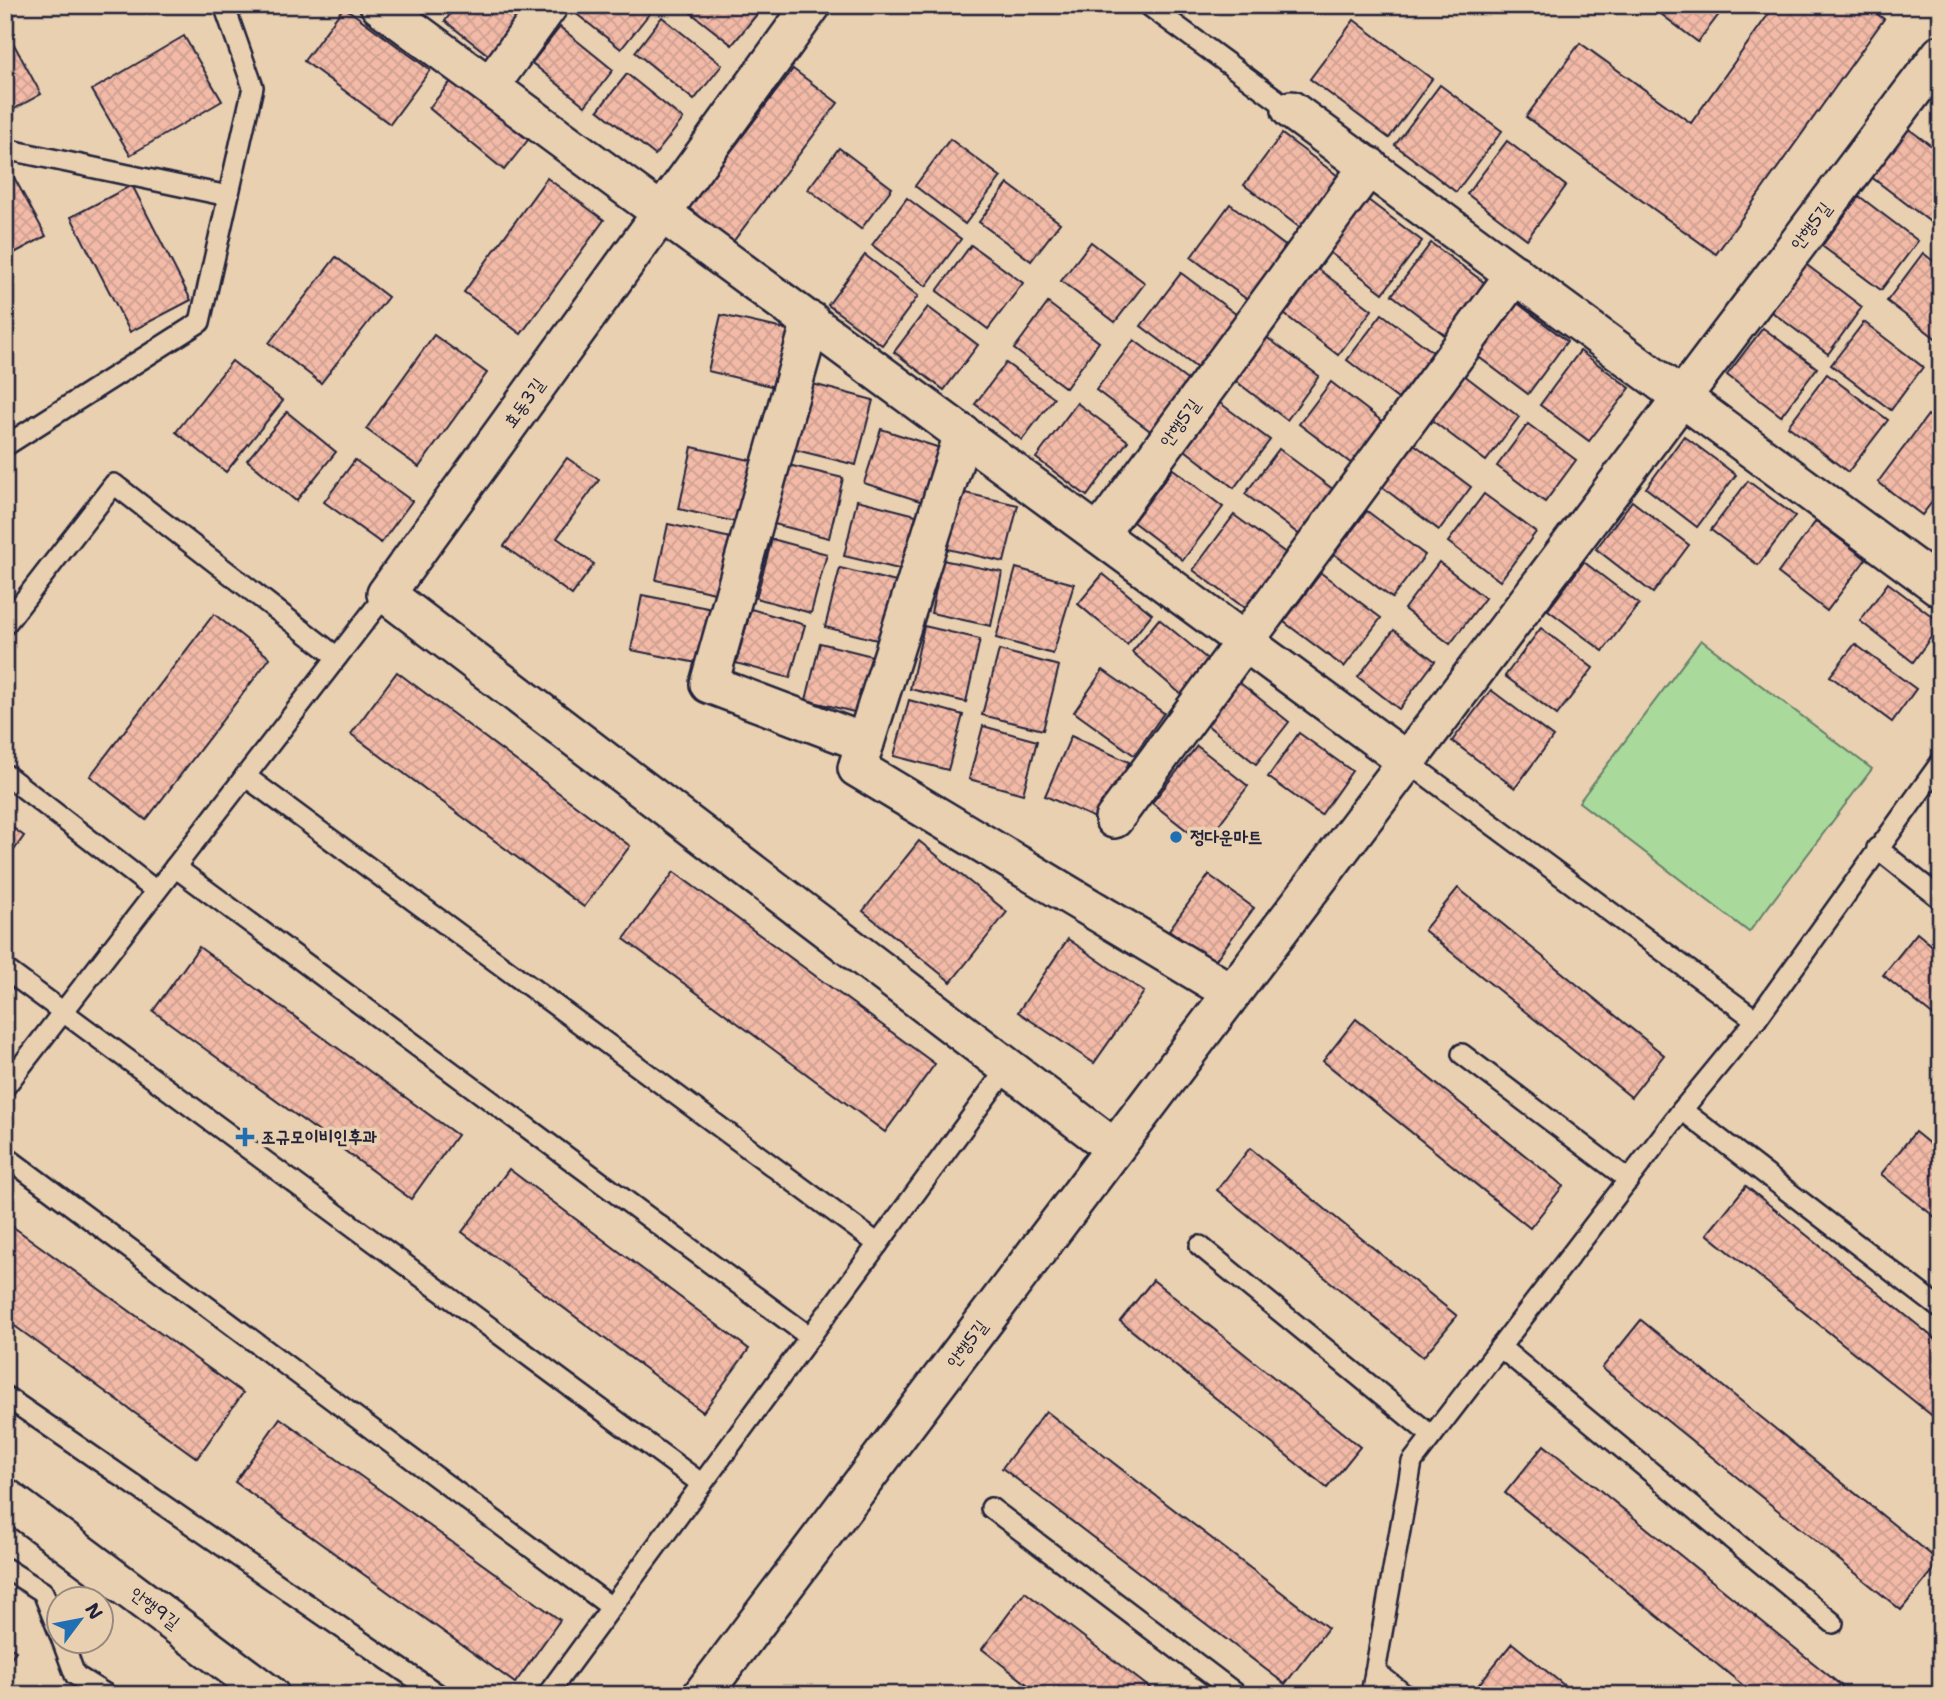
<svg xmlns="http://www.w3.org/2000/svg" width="1946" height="1700" font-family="'Shantell Sans','Poor Story',sans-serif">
	<defs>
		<pattern id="building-cross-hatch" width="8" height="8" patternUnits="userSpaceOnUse" patternTransform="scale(1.75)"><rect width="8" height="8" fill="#f2baa7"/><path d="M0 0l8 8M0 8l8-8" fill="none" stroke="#cfa091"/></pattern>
	</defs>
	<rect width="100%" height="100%" fill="#e8d0b0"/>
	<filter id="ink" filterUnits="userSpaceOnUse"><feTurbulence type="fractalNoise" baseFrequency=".0143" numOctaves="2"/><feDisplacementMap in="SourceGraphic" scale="14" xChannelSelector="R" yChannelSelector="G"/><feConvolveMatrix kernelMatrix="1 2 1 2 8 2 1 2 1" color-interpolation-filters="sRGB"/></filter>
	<g filter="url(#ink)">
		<path fill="#a9da9b" stroke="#667e6b" stroke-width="2" d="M1701,640L1872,769L1749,932L1579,802Z"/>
		<g fill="url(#building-cross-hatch)" stroke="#22223b" stroke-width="2">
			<path d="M457,5H530L492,58L445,21Z"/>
			<path d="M571,5H648L653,9L621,49L569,8Z"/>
			<path d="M681,5H759L762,8L732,45Z"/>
			<path d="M1649,5H1726L1698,42Z"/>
			<path d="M1775,5H1865L1884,19L1716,254L1526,117L1580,43L1691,123Z"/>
			<path d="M344,7L430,70L390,124L304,61Z"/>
			<path d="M662,17L722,65L694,100L635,52Z"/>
			<path d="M1354,20L1432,79L1389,138L1310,79Z"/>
			<path d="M560,27L613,70L585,106L532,63Z"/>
			<path d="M5,28L41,94L5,114Z"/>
			<path d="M184,36L222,101L130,155L92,90Z"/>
			<path d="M793,69L838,103L732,243L687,210Z"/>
			<path d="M627,74L683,119L655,155L598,110Z"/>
			<path d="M453,79L528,140L504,170L429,108Z"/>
			<path d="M1440,85L1502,131L1456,192L1395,145Z"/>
			<path d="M1906,127L1941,153V222L1937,227L1870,176Z"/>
			<path d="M1282,134L1342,179L1303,230L1244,185Z"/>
			<path d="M950,139L1001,177L965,224L915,186Z"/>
			<path d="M1507,141L1566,186L1527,239L1467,194Z"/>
			<path d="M839,148L892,188L861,229L808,189Z"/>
			<path d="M9,168L46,236L5,258V170Z"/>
			<path d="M547,178L604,220L521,334L464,292Z"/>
			<path d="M1008,184L1060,223L1031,261L979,222Z"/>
			<path d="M132,185L191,300L130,332L71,217Z"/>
			<path d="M1859,196L1918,241L1881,290L1822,246Z"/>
			<path d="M907,198L961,239L926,286L872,245Z"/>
			<path d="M1368,200L1422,241L1383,293L1329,252Z"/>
			<path d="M1230,204L1288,248L1249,301L1191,257Z"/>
			<path d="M1091,242L1145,283L1115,322L1061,281Z"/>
			<path d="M1431,243L1489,286L1450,339L1392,295Z"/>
			<path d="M971,245L1023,283L988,329L937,291Z"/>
			<path d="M1923,253L1941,267L1938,340L1887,301Z"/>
			<path d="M865,255L918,296L882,345L828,305Z"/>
			<path d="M336,257L388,297L321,383L269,343Z"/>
			<path d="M1803,262L1862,307L1828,354L1768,309Z"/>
			<path d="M1314,266L1372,310L1338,355L1280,311Z"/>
			<path d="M1181,273L1241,318L1201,371L1141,326Z"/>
			<path d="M1512,299L1567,341L1528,394L1472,352Z"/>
			<path d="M1048,303L1099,342L1066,388L1014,349Z"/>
			<path d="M928,307L978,345L944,390L894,352Z"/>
			<path d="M1382,314L1433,352L1398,399L1347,360Z"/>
			<path d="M721,315L788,330L775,387L708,371Z"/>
			<path d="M1864,322L1923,367L1891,410L1831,365Z"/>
			<path d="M1763,328L1817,368L1781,416L1727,375Z"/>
			<path d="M434,335L487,373L419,467L366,429Z"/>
			<path d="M1265,336L1319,376L1287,420L1233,379Z"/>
			<path d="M1134,340L1191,383L1153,433L1096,390Z"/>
			<path d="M1580,351L1630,388L1589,441L1540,405Z"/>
			<path d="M232,361L283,401L226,472L176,432Z"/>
			<path d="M1006,363L1054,398L1022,440L975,404Z"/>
			<path d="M1827,374L1888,420L1848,472L1788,426Z"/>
			<path d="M1464,375L1519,417L1486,461L1430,419Z"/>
			<path d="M1331,382L1383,422L1352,464L1299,424Z"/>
			<path d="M809,383L873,400L856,465L792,449Z"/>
			<path d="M1077,403L1128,441L1087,496L1036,458Z"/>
			<path d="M1220,403L1270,440L1234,488L1185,450Z"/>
			<path d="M287,412L336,452L296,501L247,460Z"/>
			<path d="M1928,415L1941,425V490L1922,515L1878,482Z"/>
			<path d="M1528,424L1576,460L1545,502L1497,466Z"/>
			<path d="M881,429L940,448L923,502L864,483Z"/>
			<path d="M1684,436L1736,475L1697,527L1646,488Z"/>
			<path d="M1414,444L1471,487L1439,530L1382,487Z"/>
			<path d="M692,447L754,461L740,523L679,509Z"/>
			<path d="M1279,449L1334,490L1300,535L1245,494Z"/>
			<path d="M567,458L599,480L557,538L594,564L572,595L504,546Z"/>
			<path d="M355,460L412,501L381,543L324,502Z"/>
			<path d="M784,464L843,478L829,538L770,523Z"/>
			<path d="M1173,469L1223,507L1183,560L1133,522Z"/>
			<path d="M1748,481L1795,516L1758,565L1711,530Z"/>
			<path d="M956,491L1018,505L1004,562L943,548Z"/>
			<path d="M1484,494L1536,532L1500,581L1448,542Z"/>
			<path d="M857,500L916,515L903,570L844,556Z"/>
			<path d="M1632,501L1689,545L1653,593L1596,549Z"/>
			<path d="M1367,511L1425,555L1392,598L1334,554Z"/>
			<path d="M1234,515L1287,554L1246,609L1193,570Z"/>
			<path d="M1816,521L1866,559L1827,611L1778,573Z"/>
			<path d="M668,524L731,538L719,594L656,580Z"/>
			<path d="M772,539L827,554L811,613L756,598Z"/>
			<path d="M942,560L1002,572L991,626L931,613Z"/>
			<path d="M1439,562L1485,598L1450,644L1404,609Z"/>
			<path d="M1584,562L1639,604L1603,651L1548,610Z"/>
			<path d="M840,568L896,582L881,641L825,627Z"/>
			<path d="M1016,568L1074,584L1053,654L996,638Z"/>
			<path d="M1321,573L1381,618L1344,667L1284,622Z"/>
			<path d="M1103,574L1152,614L1127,645L1078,604Z"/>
			<path d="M1888,583L1941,623L1913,662L1860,621Z"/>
			<path d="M642,595L713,609L702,664L631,650Z"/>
			<path d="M751,609L805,625L790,678L736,663Z"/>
			<path d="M214,614L270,658L146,820L90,776Z"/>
			<path d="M1159,619L1211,662L1182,695L1132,652Z"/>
			<path d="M924,626L980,639L966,702L910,689Z"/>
			<path d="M1541,628L1593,668L1557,715L1505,676Z"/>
			<path d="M1394,630L1435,661L1399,709L1358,677Z"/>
			<path d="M820,643L872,656L858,713L806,700Z"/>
			<path d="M1855,644L1916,689L1892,722L1830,676Z"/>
			<path d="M999,650L1059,666L1043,730L982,715Z"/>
			<path d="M1103,670L1164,713L1134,755L1074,712Z"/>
			<path d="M397,672L630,846L584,907L351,734Z"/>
			<path d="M1235,679L1289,722L1256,764L1202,721Z"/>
			<path d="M1491,690L1553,737L1515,788L1452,741Z"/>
			<path d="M909,700L963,715L948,770L894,756Z"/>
			<path d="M983,726L1037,741L1023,794L969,779Z"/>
			<path d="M1299,733L1352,771L1321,815L1268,777Z"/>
			<path d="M1071,736L1129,762L1104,822L1045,796Z"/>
			<path d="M1197,746L1248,786L1204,844L1152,803Z"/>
			<path d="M5,822L24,836L5,863Z"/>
			<path d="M919,841L1007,912L951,982L863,911Z"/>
			<path d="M674,872L935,1064L885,1132L624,939Z"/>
			<path d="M1209,875L1254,908L1214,962L1169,930Z"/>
			<path d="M1458,888L1664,1055L1631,1097L1424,930Z"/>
			<path d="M1917,933L1941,953V1022L1883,975Z"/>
			<path d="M1068,939L1144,992L1094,1063L1018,1012Z"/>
			<path d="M199,947L457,1135L411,1199L153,1011Z"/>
			<path d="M1356,1019L1563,1186L1530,1228L1323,1061Z"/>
			<path d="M1915,1132L1941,1153V1222L1881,1174Z"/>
			<path d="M1250,1148L1457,1316L1423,1357L1217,1190Z"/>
			<path d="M509,1169L749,1349L703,1412L462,1232Z"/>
			<path d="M1746,1186L1941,1344V1423L1707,1234Z"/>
			<path d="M5,1221L243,1393L197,1458L5,1319Z"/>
			<path d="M1153,1280L1360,1447L1327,1488L1120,1321Z"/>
			<path d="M1641,1320L1940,1562L1901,1610L1602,1368Z"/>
			<path d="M1046,1411L1328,1628L1285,1684L1002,1468Z"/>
			<path d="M280,1418L560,1620L515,1683L235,1482Z"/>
			<path d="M1544,1445L1843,1687L1837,1695H1755L1505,1493Z"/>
			<path d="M1025,1592L1159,1695H1041L982,1649Z"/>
			<path d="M1512,1643L1576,1695H1492L1479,1684Z"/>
			<path d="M5,1644L16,1651L5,1666Z"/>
		</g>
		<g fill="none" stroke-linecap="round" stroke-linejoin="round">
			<g stroke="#22223b" stroke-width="24">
				<g id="lane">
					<path d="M1148,5L1291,110"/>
					<path d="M5,149L228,196"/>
					<path d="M5,446L200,322L253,87L224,5"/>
					<path d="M5,625L114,484L337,657"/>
					<path d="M1408,762L1756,1020"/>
					<path d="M5,774L156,891"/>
					<path d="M245,776L878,1244"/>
					<path d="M1877,848L1941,899"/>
					<path d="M175,867L810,1337"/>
					<path d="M5,969L702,1484"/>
					<path d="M1462,1054L1629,1180"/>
					<path d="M5,1087L386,594"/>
					<path d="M1682,1110L1941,1309"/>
					<path d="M5,1156L611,1607"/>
					<path d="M1200,1246L1432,1436"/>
					<path d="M1500,1347L1833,1623"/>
					<path d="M5,1396L439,1695"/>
					<path d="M991,1508L1238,1695"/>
					<path d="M5,1568L43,1592L60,1635"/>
					<path d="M62,1640L75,1675L107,1695"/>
					<path d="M1375,1671L1405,1695"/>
					<path d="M547,1695L1008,1067"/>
					<path d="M1371,1695L1412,1462L1682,1110L1756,1020L1941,762"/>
				</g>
			</g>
			<g stroke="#22223b" stroke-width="42">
				<g id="street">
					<path d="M379,5L1408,762"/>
					<path d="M812,5L386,594L1114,1148"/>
					<path d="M490,86L549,5"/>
					<path d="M1291,110L1941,588"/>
					<path d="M811,321L709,684L865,743"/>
					<path d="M963,434L857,768L1232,993"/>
					<path d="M1099,534L1369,166"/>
					<path d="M1114,819L1515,274"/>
					<path d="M5,1497L270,1695"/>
					<path d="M702,1695L1941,54"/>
				</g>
			</g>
			<use href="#lane" stroke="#e8d0b0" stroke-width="19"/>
			<use href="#street" stroke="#e8d0b0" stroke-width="37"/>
		</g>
	</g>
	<g fill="#1f6fb2" stroke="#e8d0b0" stroke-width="2.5">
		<circle cx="1176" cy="837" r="7"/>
		<path d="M241.5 1126.5h7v7h7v7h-7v7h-7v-7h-7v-7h7z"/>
	</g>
	<g text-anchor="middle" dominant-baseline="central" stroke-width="7" stroke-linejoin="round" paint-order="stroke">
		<g font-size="18" fill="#22223b" stroke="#e8d0b0">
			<text transform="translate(1811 226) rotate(-53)">안행5길</text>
			<text transform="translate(524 403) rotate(-54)">효동3길</text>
			<text transform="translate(1180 423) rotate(-54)">안행5길</text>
			<text transform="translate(967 1344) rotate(-53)">안행5길</text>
			<text transform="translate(155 1608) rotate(37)">안행9길</text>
		</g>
		<g font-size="18" font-weight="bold" fill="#22223b" stroke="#e8d0b0" text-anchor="start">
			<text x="1190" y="837">정다운마트</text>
			<text x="261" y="1137">조규모이비인후과</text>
		</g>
	</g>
	<rect width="1946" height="1700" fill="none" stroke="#e8d0b0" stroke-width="28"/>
	<rect x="14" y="14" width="1918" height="1672" fill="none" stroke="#22223b" stroke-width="2.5" filter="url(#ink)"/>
	<g transform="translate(80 1620) rotate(58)"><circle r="33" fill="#e8d0b0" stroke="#998a81" stroke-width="2"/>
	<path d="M0-5L12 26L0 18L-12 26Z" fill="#1f6fb2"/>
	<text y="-10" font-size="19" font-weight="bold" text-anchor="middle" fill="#22223b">N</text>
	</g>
</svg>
